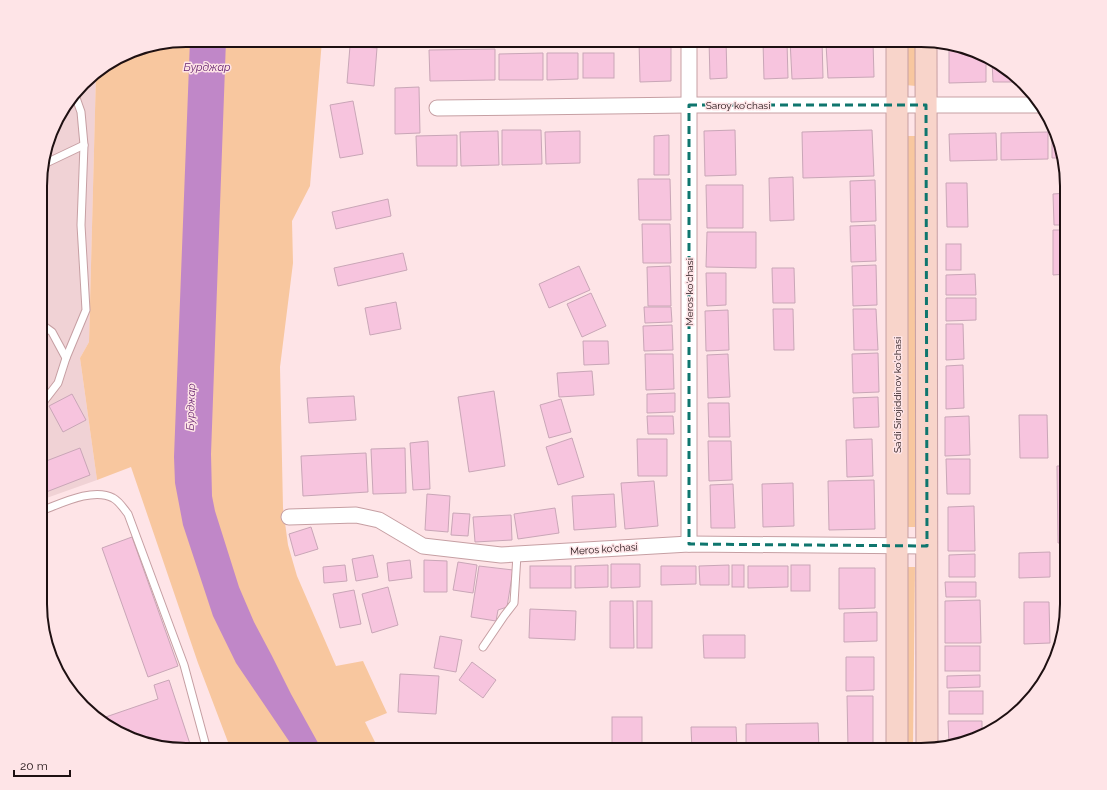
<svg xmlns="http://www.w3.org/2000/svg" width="1107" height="790" font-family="Raleway,sans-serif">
	<rect width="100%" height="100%" fill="#fee4e7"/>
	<path fill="#f0d2d5" d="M96,73L89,342L80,358L97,480L41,500V167L55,121L90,76Z"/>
	<g fill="#f8c79f">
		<path d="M186,40H322L310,186L292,221L293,263L280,367L283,508L288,545L297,576L336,666L363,661L387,713L365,722L379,750H231L198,663L131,467L97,480L80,358L89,342L96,73L130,51Z"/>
		<path d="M905,40H916V86L905,85Z"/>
		<rect x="907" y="136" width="8" height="391"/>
		<path d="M907,567H915L913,748L905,747Z"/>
	</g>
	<path fill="#c087c8" d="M190,40H226L211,454L212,496L215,511L239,587L254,622L272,656L291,694L322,750H295L236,663L213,616L183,525L175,483L174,457Z"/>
	<g fill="#f7c4de" stroke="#c9a6b7">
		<path d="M709,40H726L727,78L710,79Z"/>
		<path d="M790,40H822L823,78L792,79Z"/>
		<path d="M639,41H671V81L640,82Z"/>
		<path d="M763,42H787L788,78L764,79Z"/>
		<path d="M873,42L874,77L828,78L826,44Z"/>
		<path d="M949,45L977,51L986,56V82L949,83Z"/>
		<path d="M350,46L377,48L374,86L347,83Z"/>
		<path d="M495,49V80L430,81L429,50Z"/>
		<path d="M543,53V80H499V54Z"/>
		<path d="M547,53H578V79L547,80Z"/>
		<rect x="583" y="53" width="31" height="25"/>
		<path d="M992,60L1010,70L1019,82H993Z"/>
		<path d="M419,87L420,133L395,134V88Z"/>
		<path d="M353,101L363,154L340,158L330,105Z"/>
		<path d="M502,130H541L542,164L502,165Z"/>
		<path d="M735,130L736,175L705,176L704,131Z"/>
		<path d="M872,130L874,176L803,178L802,132Z"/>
		<path d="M498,131L499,165L461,166L460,132Z"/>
		<path d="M580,131V163L546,164L545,132Z"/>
		<path d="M1048,132V159L1001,160V133Z"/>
		<path d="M996,133L997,160L950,161L949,134Z"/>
		<path d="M1052,133H1055L1062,158H1052Z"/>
		<path d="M457,135V166H417L416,136Z"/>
		<path d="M669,135V175H654V136Z"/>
		<path d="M793,177L794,220L770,221L769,178Z"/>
		<path d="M638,179H670L671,220H639Z"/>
		<path d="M875,180L876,221L851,222L850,181Z"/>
		<path d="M946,183H967L968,227H947Z"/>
		<path d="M706,185H743V228H707Z"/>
		<path d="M1067,193V225H1054L1053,194Z"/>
		<path d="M388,199L391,216L336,229L332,212Z"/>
		<path d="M642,224H670L671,263H643Z"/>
		<path d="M875,225L876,261L851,262L850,226Z"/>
		<path d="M1053,230H1067V274L1053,275Z"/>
		<path d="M707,232H756V268L706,267Z"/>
		<rect x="946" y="244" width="15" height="26"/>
		<path d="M403,253L407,270L338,286L334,268Z"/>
		<path d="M876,265L877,305L853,306L852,266Z"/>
		<path d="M579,266L590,290L549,308L539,284Z"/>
		<path d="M670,266L671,306H648L647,267Z"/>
		<path d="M772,268H794L795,303H773Z"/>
		<path d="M706,273H726V305L707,306Z"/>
		<path d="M975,274L976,295H946V275Z"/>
		<path d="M591,293L606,326L582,337L567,304Z"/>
		<path d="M946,298H976V320L946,321Z"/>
		<path d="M396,302L401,329L370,335L365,308Z"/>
		<path d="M644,307H671L672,322L645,323Z"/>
		<path d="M773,309H793L794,350H774Z"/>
		<path d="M853,309H876L878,350H854Z"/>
		<path d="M728,310L729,350L706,351L705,311Z"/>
		<path d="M946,324H963L964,359L946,360Z"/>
		<path d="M672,325L673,350L644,351L643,326Z"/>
		<path d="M583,341H608L609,364L584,365Z"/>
		<path d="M878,353L879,392L853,393L852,354Z"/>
		<path d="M645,354H673L674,389L646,390Z"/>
		<path d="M728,354L730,397L708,398L707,355Z"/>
		<path d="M41,358L47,371L41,374Z"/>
		<path d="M963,365L964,408L946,409V366Z"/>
		<path d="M592,371L594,395L559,397L557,373Z"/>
		<path d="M494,391L505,466L469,472L458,397Z"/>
		<path d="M675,393V412L647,413V394Z"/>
		<path d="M72,394L86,420L63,432L49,406Z"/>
		<path d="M354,396L356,420L309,423L307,398Z"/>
		<path d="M878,397L879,427L854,428L853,398Z"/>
		<path d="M561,399L571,432L549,438L540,405Z"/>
		<path d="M708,403H729L730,437H709Z"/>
		<path d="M1019,415H1047L1048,458H1020Z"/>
		<path d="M647,416H673L674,434H648Z"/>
		<path d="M969,416L970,455L945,456V417Z"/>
		<path d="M572,438L584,477L558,485L546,447Z"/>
		<path d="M637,439H667V476H638Z"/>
		<path d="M872,439L873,476L847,477L846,440Z"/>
		<path d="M428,441L430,489L413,490L410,443Z"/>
		<path d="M708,441H731L732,480L709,481Z"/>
		<path d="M80,448L90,475L41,494V463Z"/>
		<path d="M405,448L406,493L373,494L371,449Z"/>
		<path d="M366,453L368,492L303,496L301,456Z"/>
		<path d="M946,459H970V494H947Z"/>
		<path d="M1057,466H1067V543H1058Z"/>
		<path d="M874,480L875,529L829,530L828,481Z"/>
		<path d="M654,481L658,526L625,529L621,483Z"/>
		<path d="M793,483L794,526L763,527L762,484Z"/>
		<path d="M733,484L735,528H711L710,485Z"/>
		<path d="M427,494L450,496L448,532L425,530Z"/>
		<path d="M614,494L616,527L574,530L572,496Z"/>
		<path d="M974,506L975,551H948V507Z"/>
		<path d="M555,508L559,533L518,539L514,514Z"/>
		<path d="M453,513L470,514L468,536L451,535Z"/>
		<path d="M511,515L512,540L475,542L473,517Z"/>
		<path d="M311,527L318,549L295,556L289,534Z"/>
		<path d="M132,537L178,666L148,677L102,548Z"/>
		<path d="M1050,552V577L1019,578V553Z"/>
		<path d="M975,554V577H949V555Z"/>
		<path d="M373,555L378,577L356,581L352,559Z"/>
		<path d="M410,560L412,578L389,581L387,563Z"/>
		<path d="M424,560L447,561V592H424Z"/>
		<path d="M458,562L477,565L473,593L453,590Z"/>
		<path d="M611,564H640V587L611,588Z"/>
		<path d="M345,565L347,581L324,583L323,567Z"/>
		<path d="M608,565V587L575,588V566Z"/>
		<path d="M729,565V585H700L699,566Z"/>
		<rect x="732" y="565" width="12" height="22"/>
		<rect x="791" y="565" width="19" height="26"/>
		<path d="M479,566L513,570L507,607L498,610L496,621L471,617Z"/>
		<rect x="530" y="566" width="41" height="22"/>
		<path d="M661,566H696V584L661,585Z"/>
		<path d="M748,566H788V587L748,588Z"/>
		<path d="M839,568H875V608L839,609Z"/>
		<path d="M945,582H976V597H946Z"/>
		<path d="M388,587L398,625L372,633L362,594Z"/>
		<path d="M354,590L361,624L340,628L333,594Z"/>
		<path d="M980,600L981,643H945V601Z"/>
		<path d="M610,601H633L634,648H610Z"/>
		<rect x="637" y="601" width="15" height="47"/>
		<path d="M1024,602H1049L1050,643L1024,644Z"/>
		<path d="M530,609L576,611L575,640L529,638Z"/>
		<path d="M877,612V641L844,642V613Z"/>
		<path d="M703,635H745V658H704Z"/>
		<path d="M440,636L462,640L456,672L434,668Z"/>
		<rect x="945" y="646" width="35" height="25"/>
		<path d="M846,657H874V690L846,691Z"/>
		<path d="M472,662L496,680L483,698L459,680Z"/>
		<path d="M400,674L439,676L436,714L398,712Z"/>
		<path d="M980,675V687L947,688V676Z"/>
		<path d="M169,680L192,750H177L139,742L132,739L129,729L120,732L97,720L158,699L154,685Z"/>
		<rect x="949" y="691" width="34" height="23"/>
		<path d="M847,696H873V746L848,747Z"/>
		<rect x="612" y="717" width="30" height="30"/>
		<path d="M948,721H982V736L949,744Z"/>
		<path d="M818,723L819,748L746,749V724Z"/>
		<path d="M691,727H736L737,749L692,750Z"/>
	</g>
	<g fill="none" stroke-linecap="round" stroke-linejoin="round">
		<g stroke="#c69fa3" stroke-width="9">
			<g id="lane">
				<path d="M42,165L84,145"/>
				<path d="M41,324L52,332L66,358L58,383L41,405"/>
				<path d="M66,358L86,310L81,225L84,145L81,112L75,95"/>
				<path d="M41,511C60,504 93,487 113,498C119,501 124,509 128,514L184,665L207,750"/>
				<path d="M483,647L504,616L514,603L517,555"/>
			</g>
		</g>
		<g stroke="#c69fa3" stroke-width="17">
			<g id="street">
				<path d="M437,108L689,105H1038"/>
				<path d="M289,517L356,515L379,520L423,546L501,555L689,544L927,546"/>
				<path d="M689,544V40"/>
			</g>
		</g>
		<g stroke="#c69fa3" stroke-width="23">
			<g id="secondary">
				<path d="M897,40V750"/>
				<path d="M926,40L927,749"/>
			</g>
		</g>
		<use href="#lane" stroke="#fff" stroke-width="7"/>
		<use href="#street" stroke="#fff" stroke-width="15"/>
		<use href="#secondary" stroke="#f8d4ca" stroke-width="21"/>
	</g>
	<path fill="none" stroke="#0f766e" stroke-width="3" stroke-dasharray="8 5" stroke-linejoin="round" d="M689,105H926L927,546L689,544Z"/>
	<g text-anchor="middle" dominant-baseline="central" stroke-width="3" stroke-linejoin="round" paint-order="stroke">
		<g font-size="10" fill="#1e1012" stroke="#fee4e7">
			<text x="738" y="105">Saroy ko‘chasi</text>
			<text transform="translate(689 292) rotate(-90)">Meros ko‘chasi</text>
			<text transform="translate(897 395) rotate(-90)">Sa'di Sirojiddinov ko'chasi</text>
			<text transform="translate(604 549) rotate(-4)">Meros ko'chasi</text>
		</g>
		<g font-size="11" font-style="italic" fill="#621e6d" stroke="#fee4e7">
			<text x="207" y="67">Бурджар</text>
			<text transform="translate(191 407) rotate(-88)">Бурджар</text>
		</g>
	</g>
	<path d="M0 0H1107V790H0ZM186 47H921A139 139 0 0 1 1060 186V604A139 139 0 0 1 921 743H186A139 139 0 0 1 47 604V186A139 139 0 0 1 186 47Z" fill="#fee4e7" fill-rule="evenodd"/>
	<path fill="none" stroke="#1e1012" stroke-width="2" d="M186 47H921A139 139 0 0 1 1060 186V604A139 139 0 0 1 921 743H186A139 139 0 0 1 47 604V186A139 139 0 0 1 186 47Z"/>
	<path d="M14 770v6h56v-6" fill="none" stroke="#1e1012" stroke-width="2"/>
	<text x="20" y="770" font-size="12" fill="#1e1012" stroke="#fee4e7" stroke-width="3" paint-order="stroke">20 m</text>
</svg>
